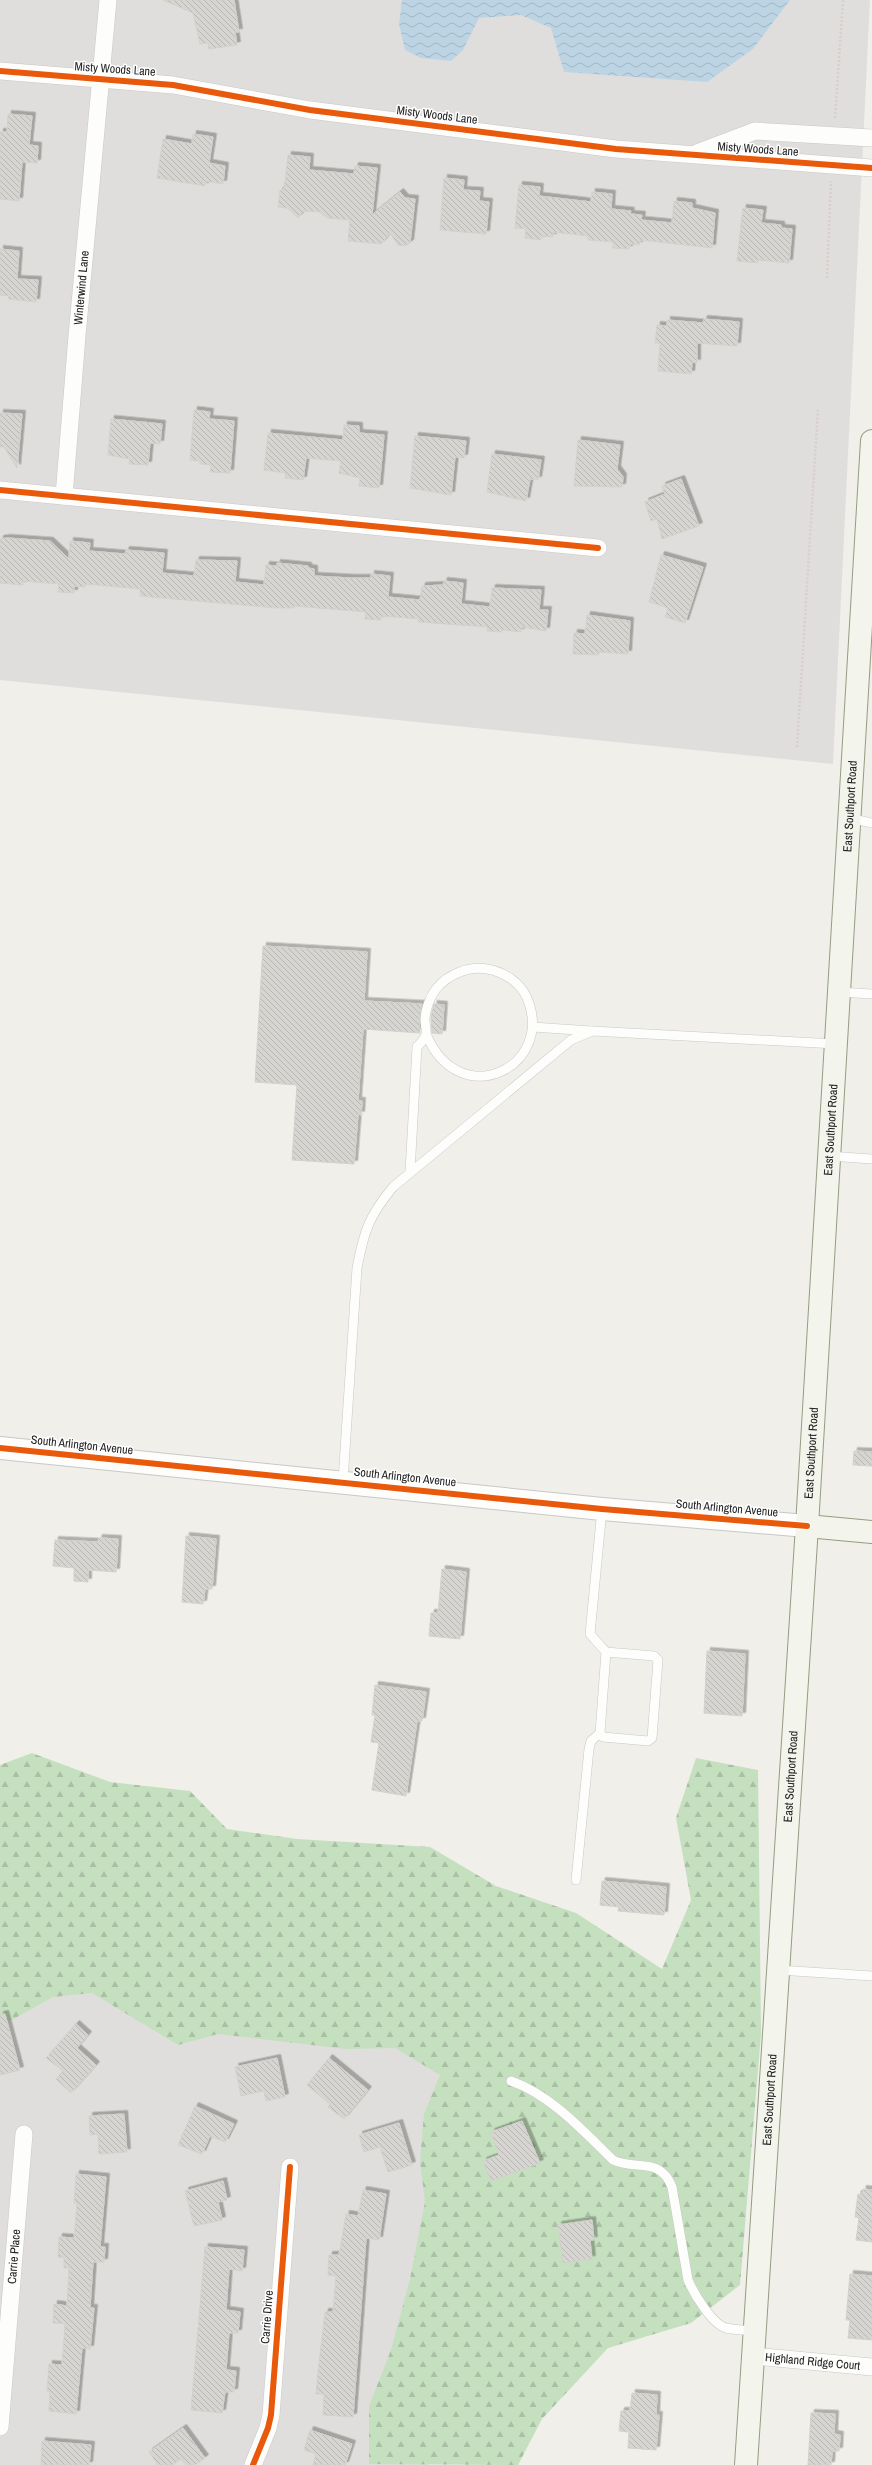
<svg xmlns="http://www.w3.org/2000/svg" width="872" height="2465" font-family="'Archivo Narrow',sans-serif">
	<defs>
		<pattern id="forest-firs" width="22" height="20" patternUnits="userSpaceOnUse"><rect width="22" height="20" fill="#c5e0bf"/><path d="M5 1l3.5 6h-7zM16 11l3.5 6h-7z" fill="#a9c0a4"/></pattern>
		<pattern id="water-waves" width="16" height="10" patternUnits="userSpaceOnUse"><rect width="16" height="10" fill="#bdd4e4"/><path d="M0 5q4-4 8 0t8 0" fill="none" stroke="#a2b6c3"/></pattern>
		<pattern id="building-back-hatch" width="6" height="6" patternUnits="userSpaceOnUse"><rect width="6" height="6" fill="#d7d5d1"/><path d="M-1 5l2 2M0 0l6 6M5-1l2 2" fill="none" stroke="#b8b7b3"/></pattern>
		<filter id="shadow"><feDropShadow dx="3.5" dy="-3.5" stdDeviation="0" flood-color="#0004"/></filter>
	</defs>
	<rect width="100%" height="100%" fill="#f0efea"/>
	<g fill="#dfdedc">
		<path d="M0,0H870L833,764L0,680Z"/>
		<path d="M0,1966L458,2021L429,2465H0Z"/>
	</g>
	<path fill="url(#forest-firs)" d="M32,1753L110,1782L190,1791L227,1829L297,1839L430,1847L496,1886L576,1913L662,1969L691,1900L676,1818L696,1758L758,1770L761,2034L740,2285L691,2323L608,2348L542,2419L518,2465L369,2464V2406L391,2350L410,2279L425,2202L420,2161L424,2114L440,2075L395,2048L346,2049L218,2034L178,2045L92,1993L53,1997L10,2021L0,2019V1765Z"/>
	<path fill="url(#water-waves)" d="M402,0H790L753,49L707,82L564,72L551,28L521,15L479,18L463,50L451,61L421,58L405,50L399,24Z"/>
	<g fill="url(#building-back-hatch)" stroke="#d3d1cc" filter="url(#shadow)">
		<path d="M163,0H234L239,32H235L237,45L209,49L208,43L200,44L193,13Z"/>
		<path d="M8,114L32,116L29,145L38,146L37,163L22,162L19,201L0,199V132H7Z"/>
		<path d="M193,134L213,137L209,163L225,166L223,184L206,181L205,186L157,178L163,139L192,144Z"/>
		<path d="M288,155L310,157L309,170L354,174L355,166L377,168L372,215L400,192L405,198L415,199L410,243L405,246L398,245L390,233L381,244L348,241L350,220L327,218L320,212L303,211L298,218L287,208L278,207L280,190H284Z"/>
		<path d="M444,178L464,180L463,190L480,191L479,201L489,202L486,234L440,230Z"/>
		<path d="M519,185L540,187L539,196L591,202L592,192L612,194L611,209L631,211L630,214L642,215L641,220L672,223L674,201L692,203V208L715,213L712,248L640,240L639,245L630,244L629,249L613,248V242L588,240V236L553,232V237L541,236V240L525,238L526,229L515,228Z"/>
		<path d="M743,208L763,210L761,223L781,225V228L792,229L789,263L758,260V263L737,261Z"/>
		<path d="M0,249L19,251L17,279L38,280L36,302L8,299L9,296L0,295Z"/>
		<path d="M704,319L739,322L737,346L697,343V363L692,362L691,374L658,371L660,343H655L657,325L667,326V320L703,323Z"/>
		<path d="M194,410L210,412L209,419L234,421L230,473L210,472L211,465L200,464V461L190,460Z"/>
		<path d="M0,413L22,414L17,468L4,447H0Z"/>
		<path d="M111,419L162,424L160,444L150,443L148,465L129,464L130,459L108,455Z"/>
		<path d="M344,425L359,426V433L384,435L379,488L359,486L360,478L339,473L341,461L306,458L303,480L285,478L286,473L264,470L268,433L343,440Z"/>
		<path d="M415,436L466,441L464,458L455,457L451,495L410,488Z"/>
		<path d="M578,440L620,445L617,469L623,477L622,487L574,486Z"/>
		<path d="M492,454L541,460L538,480L530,479L526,501L487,492Z"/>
		<path d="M681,479L699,526L662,539L657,519L651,521L645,502L665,494L662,486Z"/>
		<path d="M7,538L50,541L69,559L70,541L90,543L89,551L125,554L126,550L164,553L162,573L194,576L196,560L237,561L235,582L264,585L266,565L277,566V563L308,566V568L314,569V576L351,578H371V574L390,576L388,597L420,600L422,586L443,585L444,581L463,583L461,604L490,607L492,588L541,590L539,610H548L546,631L521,627V632L502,630V632L487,631L488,627L418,622L419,619L381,616V620L365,619L366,612L294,606V608H276L140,596V589L86,584L85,587L74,586V593L58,592L59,584L23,581V585L0,583V539Z"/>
		<path d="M661,555L703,567L685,623L665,617L668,608L649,602Z"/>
		<path d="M587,615L630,621L628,654L599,652V655L573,654L574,633L585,634Z"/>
		<path d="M263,946L367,952L364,1001L422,1004L419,1020L420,1033L363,1029L358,1101H362L361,1115L358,1114L354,1164L292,1160L297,1085L255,1082Z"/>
		<path d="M434,1004L444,1005L442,1034L432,1033L431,1017Z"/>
		<path d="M854,1451L872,1452V1466L853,1465Z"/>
		<path d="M186,1536L216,1539L212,1589H205L203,1604L182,1602Z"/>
		<path d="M99,1538L118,1539L116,1572L88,1570V1582L74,1581V1568L53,1566L55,1540L98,1542Z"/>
		<path d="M442,1569L466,1572L460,1639L429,1636L431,1613H438Z"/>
		<path d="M707,1651L745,1654L742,1716L704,1713Z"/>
		<path d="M375,1685L426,1692L422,1721H417L406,1796L372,1790L379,1743L371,1742L375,1715H372Z"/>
		<path d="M602,1881L666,1887L664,1915L618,1911L619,1907L600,1905Z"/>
		<path d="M5,2014L20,2070L0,2075V2015Z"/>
		<path d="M76,2024L88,2035L77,2048L96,2065L71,2093L56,2079L63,2071L46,2058Z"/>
		<path d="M277,2058L285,2097L266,2101L264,2091L241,2096L235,2067Z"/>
		<path d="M329,2058L368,2090L344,2119L328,2107L330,2104L307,2085Z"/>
		<path d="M195,2106L234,2124L225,2142L210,2136L202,2154L178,2145Z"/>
		<path d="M124,2114L127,2152L99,2154L98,2134L90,2135L89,2116Z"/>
		<path d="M522,2121L540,2163L491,2181L483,2161L499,2155L491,2132Z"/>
		<path d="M399,2123L412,2165L388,2172L380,2147L364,2152L359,2135Z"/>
		<path d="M76,2174L106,2177L100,2247H105L104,2262H93L90,2308H94L90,2349L82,2348L76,2414L49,2411L50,2392L47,2391L49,2364L62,2365L65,2324L53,2323L54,2304L67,2306L69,2268H64V2258L58,2257L59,2237L74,2238L77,2203H74Z"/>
		<path d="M223,2181L227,2200L218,2202L222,2220L194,2226L185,2191Z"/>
		<path d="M863,2189L872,2190V2242L856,2240L859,2218L855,2217L858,2194L862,2195Z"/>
		<path d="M363,2190L386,2194L379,2240L366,2238L353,2417L323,2415L324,2394H316L318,2372L325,2312H333L336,2276L328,2275L329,2255H339L346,2214L358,2216Z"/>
		<path d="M592,2220L594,2240H590L592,2259L563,2263L558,2225Z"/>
		<path d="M205,2247L244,2250L242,2271L229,2269L226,2310L240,2312L238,2333H229L226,2370L236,2371L234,2392H225L222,2413L191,2410Z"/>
		<path d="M850,2274L872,2276V2340L848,2338L850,2320H846Z"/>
		<path d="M632,2393L657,2395L656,2415H659L656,2450L628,2448L629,2432L619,2431L621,2411H630Z"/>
		<path d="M811,2413L835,2414L834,2434L840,2435L839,2451H832L831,2465H808Z"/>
		<path d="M183,2428L205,2458L195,2465H186L181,2459L172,2465H158L149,2452Z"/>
		<path d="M310,2430L352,2444L345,2465H313L316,2454L304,2450Z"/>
		<path d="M42,2441L91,2445L89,2465H41Z"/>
	</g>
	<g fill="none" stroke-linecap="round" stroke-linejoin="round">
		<g stroke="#c9c8c6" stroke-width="10">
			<g id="service">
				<path d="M849,818L872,823"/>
				<path d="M839,992L872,994"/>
				<path d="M533,1027L591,1031"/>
				<path d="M829,1156L872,1159"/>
				<path d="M410,1172L417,1047C420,1044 424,1039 426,1035C427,1031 425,1024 425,1020C425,1010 430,997 436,989C448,974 469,966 487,969C504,972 520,982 527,998C556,1066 460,1115 426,1034"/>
				<path d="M343,1481L357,1268C364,1231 369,1216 393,1187L571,1040L592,1031L836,1044"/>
				<path d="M602,1509L590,1634L606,1652L654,1656L658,1660L652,1738L648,1741L603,1737L600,1733L606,1652"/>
				<path d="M576,1880L589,1749L591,1741L600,1733"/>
				<path d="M778,1970L872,1976"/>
				<path d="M511,2081C551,2095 583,2131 613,2160C636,2171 660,2156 672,2187L688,2280C694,2294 712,2324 726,2328C735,2330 746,2330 755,2331"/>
			</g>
		</g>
		<g stroke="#c9c8c6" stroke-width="18">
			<g id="minor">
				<path d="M0,71L173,85L310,110L616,149L872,168"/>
				<path d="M697,153L755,131L872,138"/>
				<path d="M0,490L598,548"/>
				<path id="s1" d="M64,496L77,336L108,0"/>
				<path id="s2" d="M753,2356L872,2367"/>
				<path id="s3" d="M0,2427L24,2134"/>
				<path d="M253,2465L268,2428L271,2415L290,2167"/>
			</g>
		</g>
		<g stroke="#c9c8c6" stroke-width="24">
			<path id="tertiary" d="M0,1448L602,1509L807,1526"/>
		</g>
		<g stroke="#959c80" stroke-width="24">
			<g id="secondary">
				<path d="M807,1526L872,1532"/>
				<path id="s4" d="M746,2465L807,1526L872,441"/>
			</g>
		</g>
		<g stroke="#d9cec9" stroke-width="2.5" stroke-dasharray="2 2" stroke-linecap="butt">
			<path d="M835,118L843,0"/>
			<path d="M827,278L831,181"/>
			<path d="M797,747L818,409"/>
		</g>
		<use href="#service" stroke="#fdfdfc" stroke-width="9"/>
		<use href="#minor" stroke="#fdfdfc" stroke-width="17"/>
		<use href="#tertiary" stroke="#fdfdfc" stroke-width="22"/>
		<use href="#secondary" stroke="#f3f5ec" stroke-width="22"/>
		<g stroke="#fff" stroke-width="8">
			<g id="cycleway">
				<path d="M0,71L173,85L310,110L616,149L872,168"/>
				<path d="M0,490L598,548"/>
				<path d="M0,1448L602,1509L807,1526"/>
				<path d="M253,2465L268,2428L271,2415L290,2167"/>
			</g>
		</g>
		<use href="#cycleway" stroke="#e8590c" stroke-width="6"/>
	</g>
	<g text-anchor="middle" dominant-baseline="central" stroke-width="3" stroke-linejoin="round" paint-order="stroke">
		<g font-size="12" fill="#222" stroke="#fff">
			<text transform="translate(115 69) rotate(4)">Misty Woods Lane</text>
			<text transform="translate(437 115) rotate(7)">Misty Woods Lane</text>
			<text transform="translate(758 149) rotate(4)">Misty Woods Lane</text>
			<text stroke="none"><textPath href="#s1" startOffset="209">Winterwind Lane</textPath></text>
			<text stroke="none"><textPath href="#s4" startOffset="1662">East Southport Road</textPath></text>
			<text stroke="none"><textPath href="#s4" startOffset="1338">East Southport Road</textPath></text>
			<text transform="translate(82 1445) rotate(6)">South Arlington Avenue</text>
			<text stroke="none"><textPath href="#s4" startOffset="1014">East Southport Road</textPath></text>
			<text transform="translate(405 1477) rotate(6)">South Arlington Avenue</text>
			<text transform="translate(727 1508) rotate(5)">South Arlington Avenue</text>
			<text stroke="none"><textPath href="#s4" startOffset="690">East Southport Road</textPath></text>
			<text stroke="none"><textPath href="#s4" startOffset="366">East Southport Road</textPath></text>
			<text stroke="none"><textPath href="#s3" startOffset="171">Carrie Place</textPath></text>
			<text transform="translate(267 2317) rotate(-86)">Carrie Drive</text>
			<text stroke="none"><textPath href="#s2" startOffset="60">Highland Ridge Court</textPath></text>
		</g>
	</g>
</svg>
